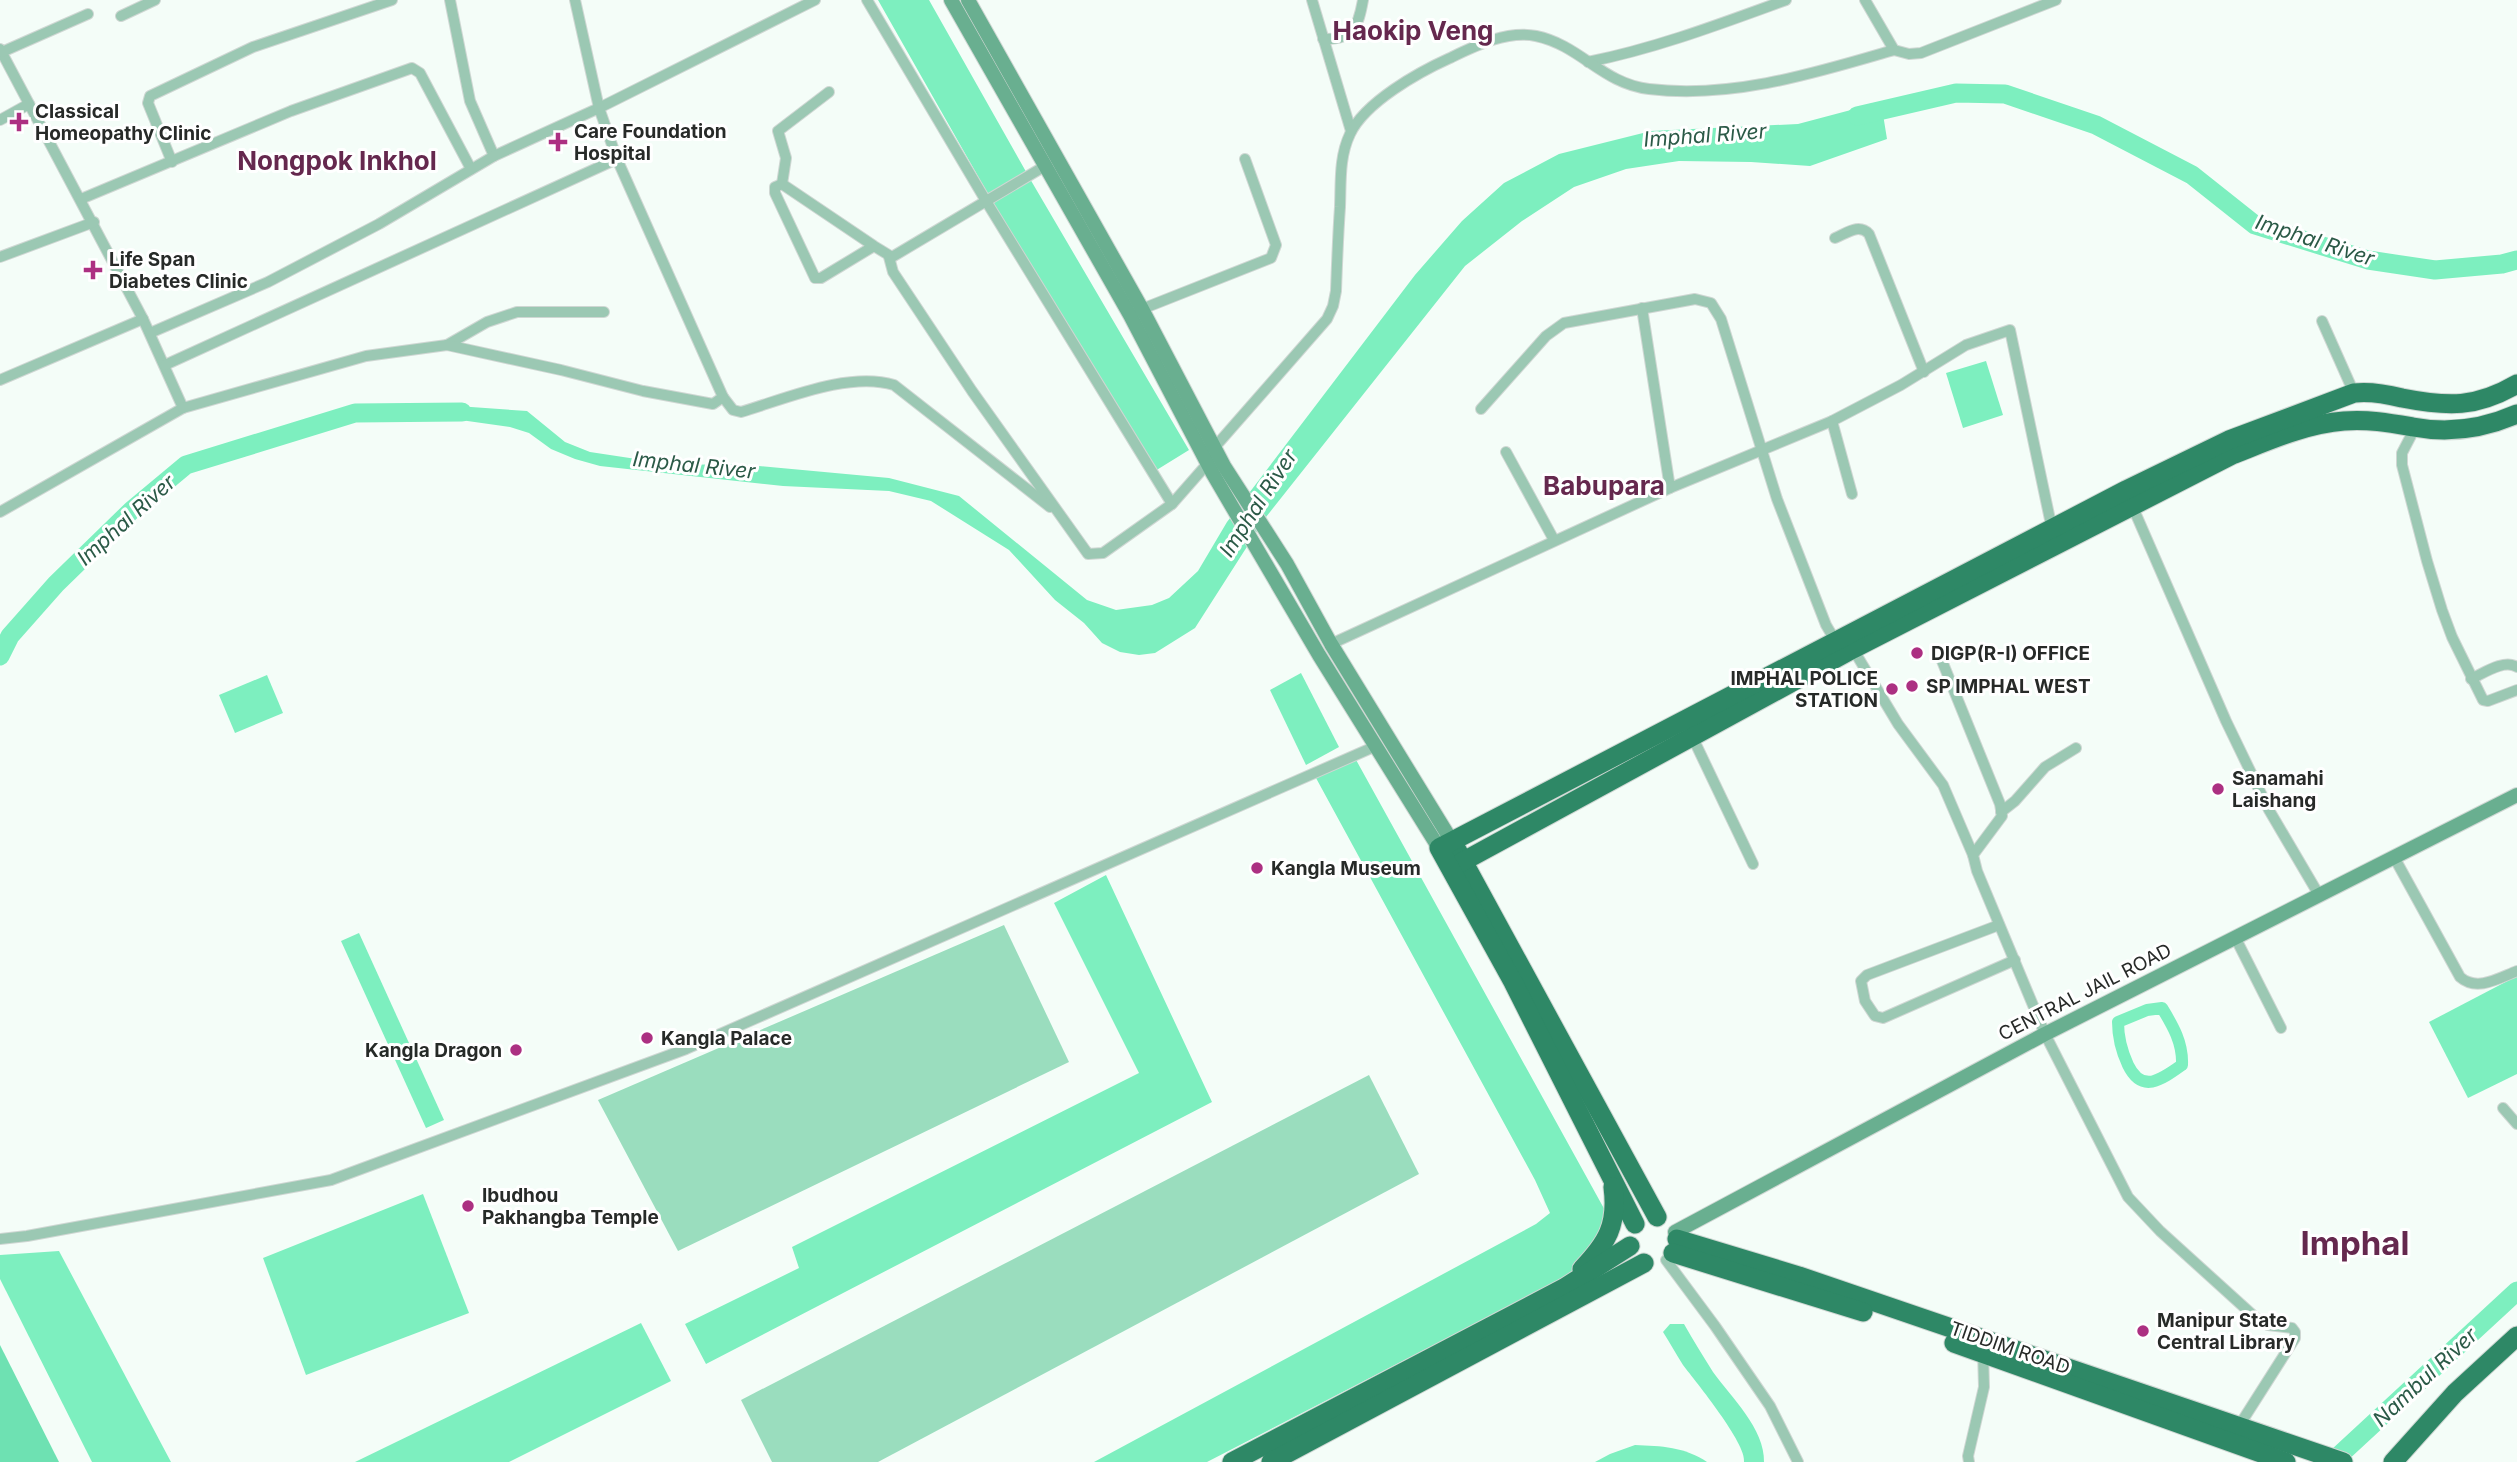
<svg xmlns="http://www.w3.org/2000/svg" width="2517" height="1462" font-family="Inter,sans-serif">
	<rect width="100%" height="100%" fill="#f4fdf8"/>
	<g fill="#9addbe">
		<path d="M1004,925L1069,1062L678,1251L598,1100Z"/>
		<path d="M1369,1075L1419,1174L878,1462H772L741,1400Z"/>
	</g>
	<path fill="#6ee1b2" d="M0,1345L59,1462H0Z"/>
	<g fill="#7defbf">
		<path d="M878,0H929L1033,184L1189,450L1155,471L996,208Z"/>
		<path d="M1881,102L1887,139L1810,166L1751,162L1679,161L1626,169L1574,187L1522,221L1465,266L1266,517L1195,628L1155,653L1139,655L1120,652L1102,643L1084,623L1055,600L1009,550L931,501L889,491L783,486L600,466L575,459L551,449L529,433L510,427L425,415L457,406L527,411L565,442L590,452L676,465L738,464L889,478L959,496L1087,600L1116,610L1152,605L1169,598L1198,571L1227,522L1415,275L1462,221L1504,183L1559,154L1651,131L1798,124Z"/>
		<path d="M1986,361L2003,415L1963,428L1946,373Z"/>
		<path d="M1301,673L1339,747L1306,765L1270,690Z"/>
		<path d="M267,675L283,713L235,733L219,695Z"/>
		<path d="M1355,758L1607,1214L1600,1242L1571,1274L1207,1462H1094L1536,1224L1550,1213L1535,1180L1316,778Z"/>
		<path d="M1106,875L1212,1102L706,1364L685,1324L799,1268L792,1247L1139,1073L1054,903Z"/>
		<path d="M359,933L444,1120L426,1128L341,941Z"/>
		<path d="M2517,976V1074L2468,1098L2429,1022Z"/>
		<path d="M423,1194L469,1313L306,1375L263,1258Z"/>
		<path d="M59,1251L171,1462H92L0,1279V1255Z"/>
		<path d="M641,1323L671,1381L509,1462H355Z"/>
		<path d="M1670,1324H1684C1693,1340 1703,1356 1713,1372C1731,1397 1765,1429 1764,1462H1744C1747,1444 1696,1382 1683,1365C1676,1354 1670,1343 1663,1332Z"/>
		<path d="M1635,1445C1661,1446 1685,1447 1707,1462H1595L1610,1454Z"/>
	</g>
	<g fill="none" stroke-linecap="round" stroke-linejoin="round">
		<path stroke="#7defbf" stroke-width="12" d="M2162,1008C2173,1026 2183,1043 2182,1065C2161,1080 2142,1094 2128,1065C2121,1050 2118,1038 2118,1022L2147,1010Z"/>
		<g stroke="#7defbf" stroke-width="19">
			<path d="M1857,116L1956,93L2005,94L2096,125L2192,175L2255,225L2368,260L2435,270L2502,264L2517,260"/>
			<path d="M0,656L10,636L56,584L132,510L186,465L355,413L462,412"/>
			<path d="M2332,1462L2517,1291"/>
		</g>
		<g stroke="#cfd7d3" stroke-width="12">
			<g id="street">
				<path d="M450,0L470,101L494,156"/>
				<path d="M867,0L986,201L1172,504L1103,553L1088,554L972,391L893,272L889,257"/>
				<path d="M1312,0L1351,131"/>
				<path d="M1865,0L1894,50L1909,54L1921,53L2056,0"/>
				<path d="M121,16L155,0"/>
				<path d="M1323,39C1353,40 1358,28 1363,0"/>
				<path d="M0,49L143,319L183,408L0,512"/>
				<path d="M2,52L88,14"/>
				<path d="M1588,62C1657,48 1720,24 1786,0"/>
				<path d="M0,120L29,104"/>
				<path d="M172,162L148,103L150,96L253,47L392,0"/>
				<path d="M782,184L786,158L778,131L829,92"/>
				<path d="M81,199L291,111L412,68L420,73L471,169"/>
				<path d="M1835,238C1847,233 1859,223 1869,234L1924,372"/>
				<path d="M874,246L821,278H815L775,193V187L782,184L874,246L892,257L1045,166"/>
				<path d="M0,257L94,222"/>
				<path d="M1642,308L1670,488"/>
				<path d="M1142,309L1271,258L1276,245L1245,159"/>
				<path d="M2322,321L2354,393"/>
				<path d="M150,333L268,282L379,224L494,156L599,108L815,0"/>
				<path d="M447,345L487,322L517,312H604"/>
				<path d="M165,365L617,159"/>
				<path d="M0,380L143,319"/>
				<path d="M723,397L733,410L741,412C785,399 849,371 894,385L1050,507"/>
				<path d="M183,408L366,356L447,345L561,370L643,391L713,404L723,397L617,159L599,108L575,0"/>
				<path d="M1481,409L1546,336L1564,323L1695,299L1711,303L1721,319L1777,499L1826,625L1836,642L1853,649L1898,724L1943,785L1973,855"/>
				<path d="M1832,421L1852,494"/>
				<path d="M2415,428L2402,453V465L2427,561L2442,610L2452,637L2483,700L2488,701L2517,690"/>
				<path d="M1506,452L1554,540"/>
				<path d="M2131,503L2226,721L2269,810L2319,895"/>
				<path d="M1172,504L1208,463L1214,448L1327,319L1333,306L1336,291C1337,263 1338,235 1340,207C1341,182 1339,157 1350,134C1365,102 1419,72 1450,58C1475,46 1507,30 1536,36C1580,45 1603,84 1649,89C1733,99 1815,73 1894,50"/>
				<path d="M1331,644L1670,488L1832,421L1901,385L1966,345L2010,330L2052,529"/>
				<path d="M1938,651L2000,804L2002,816L1973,855L1977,871L2045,1034L2128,1197L2160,1231L2256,1318L2268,1325L2292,1328L2295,1332V1338L2239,1426"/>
				<path d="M2471,679C2484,673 2504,659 2517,667"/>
				<path d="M1691,734L1753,864"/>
				<path d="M2001,812L2015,801L2045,767L2076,748"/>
				<path d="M2394,857L2460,977C2477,992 2499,978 2517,971"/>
				<path d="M1999,925L1867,975L1861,981L1865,1001L1875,1016L1883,1018L2015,960"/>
				<path d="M2235,937L2281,1028"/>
				<path d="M2503,1108L2517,1124"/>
				<path d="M0,1239L27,1236L331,1180L686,1049L1376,746"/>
				<path d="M1666,1260L1715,1326L1770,1406L1798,1462"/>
				<path d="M1969,1462L1968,1456L1984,1387L1983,1351"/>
			</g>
		</g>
		<g stroke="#cfd7d3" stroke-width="16">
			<g id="secondary">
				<path d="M951,0L1130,315L1213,474L1319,655L1439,848"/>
				<path d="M968,0L1142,309L1224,466L1287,564L1331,644L1451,840"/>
				<path d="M1675,1232L2045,1034L2517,795"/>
			</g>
		</g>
		<g stroke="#cfd7d3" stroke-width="21">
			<g id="highway">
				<path d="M1457,850L1657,1217"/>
				<path d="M1451,868L1853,649L2232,455C2268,441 2305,424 2344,421C2368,419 2390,423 2413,427C2450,434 2483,429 2517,414"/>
				<path d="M1635,1224L1513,982L1439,848L2126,490L2229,440L2354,393C2370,391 2386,394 2402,398C2448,407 2476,408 2517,384"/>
				<path d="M1677,1239L1799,1276L2343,1462"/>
				<path d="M1673,1253L1863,1312"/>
				<path d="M1582,1269C1607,1243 1618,1225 1613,1187"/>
				<path d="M1954,1343L2286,1462"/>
				<path d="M1232,1462L1564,1288L1630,1246"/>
				<path d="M1271,1462L1644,1263"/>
				<path d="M2393,1462L2455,1393L2517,1336"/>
			</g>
		</g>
		<use href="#street" stroke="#9bc8b3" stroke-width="10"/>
		<use href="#secondary" stroke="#69af90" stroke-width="14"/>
		<use href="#highway" stroke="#2e8866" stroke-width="19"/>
	</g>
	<g fill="#ac3082" stroke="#fff" stroke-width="2.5">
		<path d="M15.5 111.5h7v7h7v7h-7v7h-7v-7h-7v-7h7z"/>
		<path d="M554.5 131.5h7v7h7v7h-7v7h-7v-7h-7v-7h7z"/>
		<path d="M89.5 259.5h7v7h7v7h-7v7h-7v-7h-7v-7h7z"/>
		<circle cx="1917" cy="653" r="7"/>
		<circle cx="1912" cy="686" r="7"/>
		<circle cx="1892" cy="689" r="7"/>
		<circle cx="2218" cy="789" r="7"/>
		<circle cx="1257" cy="868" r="7"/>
		<circle cx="647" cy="1038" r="7"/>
		<circle cx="516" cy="1050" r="7"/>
		<circle cx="468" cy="1206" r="7"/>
		<circle cx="2143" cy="1331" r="7"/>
	</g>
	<g text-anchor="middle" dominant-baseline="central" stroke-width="6" stroke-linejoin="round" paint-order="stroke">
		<g font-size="19" font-weight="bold" fill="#272a28" stroke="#fff" text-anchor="start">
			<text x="35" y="111">Classical<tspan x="35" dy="22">Homeopathy Clinic</tspan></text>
			<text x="574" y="131">Care Foundation<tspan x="574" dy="22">Hospital</tspan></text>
			<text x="109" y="259">Life Span<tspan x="109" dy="22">Diabetes Clinic</tspan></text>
			<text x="1931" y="653">DIGP(R-I) OFFICE</text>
			<text x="1878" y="678" text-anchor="end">IMPHAL POLICE<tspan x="1878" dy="22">STATION</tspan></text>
			<text x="1926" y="686">SP IMPHAL WEST</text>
			<text x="2232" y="778">Sanamahi<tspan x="2232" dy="22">Laishang</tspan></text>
			<text x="1271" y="868">Kangla Museum</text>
			<text x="661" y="1038">Kangla Palace</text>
			<text x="502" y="1050" text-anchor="end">Kangla Dragon</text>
			<text x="482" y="1195">Ibudhou<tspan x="482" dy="22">Pakhangba Temple</tspan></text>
			<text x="2157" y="1320">Manipur State<tspan x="2157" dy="22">Central Library</tspan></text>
		</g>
		<g font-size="19" fill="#272a28" stroke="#fff">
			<text transform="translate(2085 992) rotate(-27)">CENTRAL JAIL ROAD</text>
			<text transform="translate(2010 1348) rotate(19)">TIDDIM ROAD</text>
		</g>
		<g font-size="21" font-style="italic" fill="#2b5a47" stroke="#fff">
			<text transform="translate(1705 135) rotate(-4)">Imphal River</text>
			<text transform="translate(2315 240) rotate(18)">Imphal River</text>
			<text transform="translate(694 465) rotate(6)">Imphal River</text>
			<text transform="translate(1258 503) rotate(-57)">Imphal River</text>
			<text transform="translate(126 520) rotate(-42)">Imphal River</text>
			<text transform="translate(2425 1377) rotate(-43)">Nambul River</text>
		</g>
		<g font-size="26" font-weight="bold" fill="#65284e" stroke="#fff">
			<text x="1413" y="30">Haokip Veng</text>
			<text x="337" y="160">Nongpok Inkhol</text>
			<text x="1604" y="485">Babupara</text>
		</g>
		<g font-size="33" font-weight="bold" fill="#65284e" stroke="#fff">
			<text x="2355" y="1243">Imphal</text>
		</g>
	</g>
</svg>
